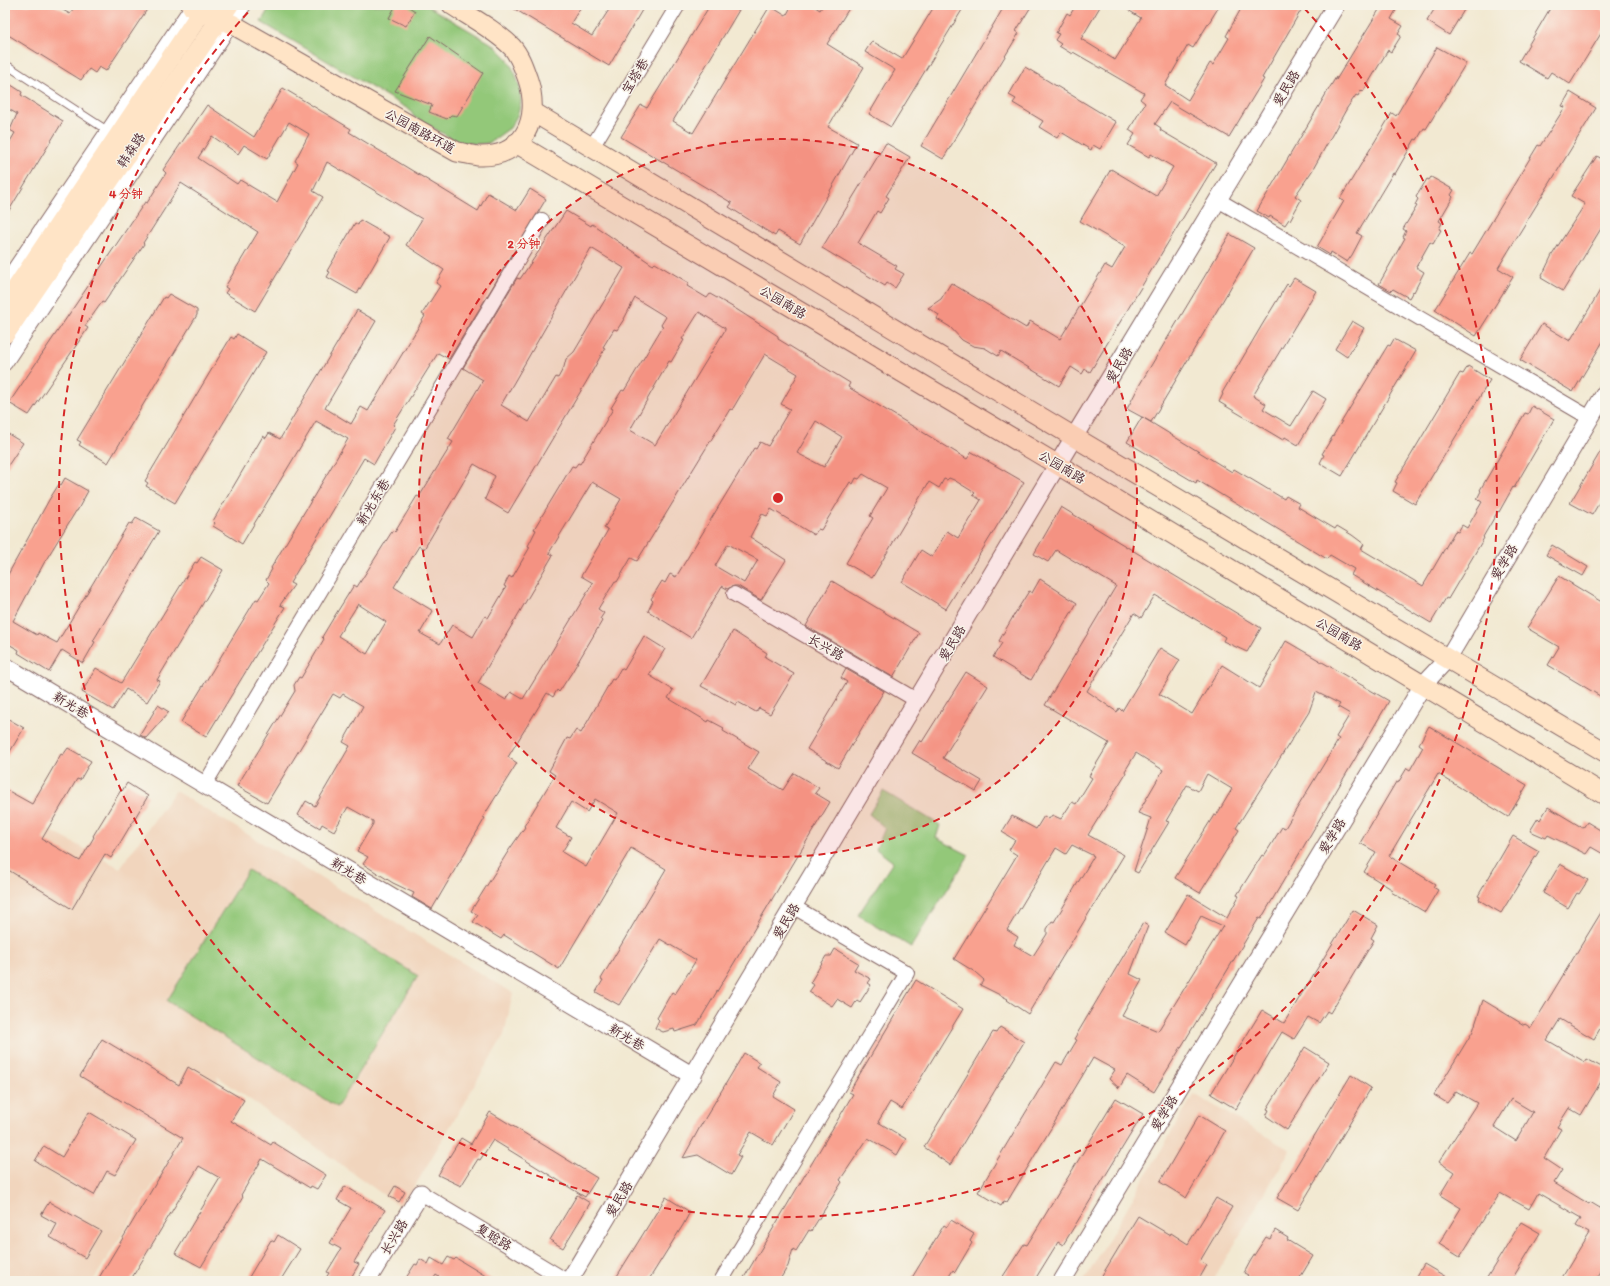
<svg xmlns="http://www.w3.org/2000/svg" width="1610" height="1286" font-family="Itim,'LXGW WenKai TC',sans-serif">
	<rect width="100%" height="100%" fill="#f7f3e8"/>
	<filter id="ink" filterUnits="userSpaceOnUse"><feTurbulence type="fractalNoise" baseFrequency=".025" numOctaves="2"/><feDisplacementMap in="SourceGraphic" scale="8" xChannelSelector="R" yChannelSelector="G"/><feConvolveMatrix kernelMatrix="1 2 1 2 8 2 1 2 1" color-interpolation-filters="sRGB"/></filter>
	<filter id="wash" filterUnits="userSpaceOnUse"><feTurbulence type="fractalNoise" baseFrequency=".012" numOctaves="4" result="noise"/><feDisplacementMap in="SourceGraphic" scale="16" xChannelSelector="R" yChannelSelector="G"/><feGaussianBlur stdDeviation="0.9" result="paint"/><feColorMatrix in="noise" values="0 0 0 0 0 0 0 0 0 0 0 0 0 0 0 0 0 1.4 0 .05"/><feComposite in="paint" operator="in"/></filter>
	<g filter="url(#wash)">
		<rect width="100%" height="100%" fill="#f2e9d2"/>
		<g fill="#f1d5bd">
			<path d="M175,791L513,993L504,1035L402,1208L217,1076L218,1080L93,1281H5V806L120,868Z"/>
			<path d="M1194,1094L1290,1150L1213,1281H1084Z"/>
		</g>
		<g fill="#93c879" stroke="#6e7452">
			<path d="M271,5H426L494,45L507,58L515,73L520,88L521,102L517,116L510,128L489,143L479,144L458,142L414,117L410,110L261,22Z"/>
			<path d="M883,791L940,825L936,838L969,855L911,947L858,915L893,862L876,849L885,828L869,814Z"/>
			<path d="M248,870L418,976L337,1107L167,1001Z"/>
		</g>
		<g id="blocks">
			<g fill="#f9a18f" fill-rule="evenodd">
				<path d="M5,5H54L70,14L75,5H150L106,71L99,67L95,73L89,69L81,80L5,33Z"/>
				<path d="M396,5H406L415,11L406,26L389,18Z"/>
				<path d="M508,5H582L571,23L592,36L612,5H645L609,66Z"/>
				<path d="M710,5H742L673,121L693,133L770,6L786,16L792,5H812L820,10L823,5H851L827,44L864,67L828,127L857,143L800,244L778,231L775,236L729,207L732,203L621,137L641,105L647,108Z"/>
				<path d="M935,5H965L891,127L869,114L895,70L865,52L872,41L902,59Z"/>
				<path d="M1005,5H1032L1016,31L1019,33L943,159L921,146Z"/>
				<path d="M1076,5H1101L1081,39L1115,60L1141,18L1120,5H1220L1193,48L1188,45L1165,85L1188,100L1210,63L1213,65L1229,38L1226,36L1243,5H1304L1262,78L1264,79L1229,137L1170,102L1155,124L1161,128L1160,130L1216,163L1090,372L1085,369L1082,374L1071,367L1059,386L1001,351L998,356L985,348L973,346L962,340L950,327L937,319L939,315L928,308L941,299L951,283L1026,328L1030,321L1060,339L1105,265L1112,269L1125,247L1080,221L1111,169L1156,196L1173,167L1151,154L1149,157L1128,145L1135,134L1129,130L1145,103L1140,99L1144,93L1073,52L1072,54L1059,46L1061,44L1055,40L1059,34L1056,33L1067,13L1070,15Z"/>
				<path d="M1382,5H1399L1391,19L1403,26L1398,34L1401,36L1391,52L1388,50L1363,92L1361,90L1358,96L1356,95L1347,108L1312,171L1295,196L1301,200L1290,220L1289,219L1285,225L1270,216L1269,218L1257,211L1336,77V80Z"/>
				<path d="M1437,5H1467L1449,35L1427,21Z"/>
				<path d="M1552,5H1594L1605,12V27L1570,84L1551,72L1547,78L1519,61Z"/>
				<path d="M430,36L483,73L457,116L451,115L447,119L429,112L432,105L395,91Z"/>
				<path d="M1437,47L1466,63L1426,129L1424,128L1417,140L1415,139L1395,174L1393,173L1357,233L1362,236L1352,255L1347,262L1331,252L1330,255L1317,247L1344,201L1340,199L1392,113L1396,116Z"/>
				<path d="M1025,67L1116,122L1100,149L1093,145L1091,150L1061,132L1057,138L1039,127L1043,121L1013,103L1016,99L1009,95Z"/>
				<path d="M5,81L22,92L21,95L63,121L5,217V150L15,133L10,130L17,114L5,107Z"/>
				<path d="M283,88L351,129L349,132L478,211L488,193L517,210L530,189L546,199L449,359L438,353L393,425L395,427L374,464L364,458L290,583L294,585L280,605L285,607L206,737L181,722L256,599L258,600L269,583L266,580L272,569L271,568L348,439L316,421L242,544L213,526L215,523L213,521L263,436L266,438L269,433L280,439L357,310L376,321L325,408L351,424L361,407L368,411L425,316L422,314L440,286L436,283L444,270L406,245L422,219L327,162L313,191L323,197L255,311L225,293L228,289L225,287L258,232L181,183L143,243L144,244L104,303L102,302L85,326L88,328L29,415L9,403L145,202L147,203L166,173L163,170L207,105L254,137ZM289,122L309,134L295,161L298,163L277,202L240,180L237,184L198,158L212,136L238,154L244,145L267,159Z"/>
				<path d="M1570,92L1596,108L1498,268L1513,277L1476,336L1435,310L1470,253L1472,254L1538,145L1540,146L1551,129L1565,107L1562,106Z"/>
				<path d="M886,143L910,157L886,196L889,198L880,213L877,211L858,243L897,266L895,269L904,274L895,288L887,283L885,286L822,248Z"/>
				<path d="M1597,156L1605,161V222L1563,291L1541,278L1552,255L1585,204L1571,196Z"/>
				<path d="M1431,177L1454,190L1451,195L1453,197L1439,221L1442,223L1439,229L1441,230L1433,244L1430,242L1416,267L1424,272L1414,292L1413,291L1409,298L1393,289L1391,291L1379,284L1405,238L1403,237L1406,231L1403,229L1417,206L1415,205L1418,199L1416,197L1427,179L1429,180Z"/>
				<path d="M566,211L591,226L592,224L653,265L655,263L689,283L687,286L707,298L710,294L736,309L778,336V339L850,383L848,387L967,459L972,452L1024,482L946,609L902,582L921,550L932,557L947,531L958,538L981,500L973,495L975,493L954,480L949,478L947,480L944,479L939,488L929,482L872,578L846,563L873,518L870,516L887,488L863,474L859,479L856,478L853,484L850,482L821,530L818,529L814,535L771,509L767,516L762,514L750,537L786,560L761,600L738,586H734L727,589L722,586L691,638L648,611L653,601L651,599L662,581L665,583L670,574L676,577L754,448L756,449L760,442L768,446L790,409L781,404L798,374L765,354L732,410L730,409L637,561L631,558L617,582L615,581L598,609L604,613L600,619L602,621L572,672L559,692L557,690L553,697L547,693L508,757L517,763L483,817L485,818L432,909L412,897L414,893L393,883L363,864L368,857L357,851L373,824V821L348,807L334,831L322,824L320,828L298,815L306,801L315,806L350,746L343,742L363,706L343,694L340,698L333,694L267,803L237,786L295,691L294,685L299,677L301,678L324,639L322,637L334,617L354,585L357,587L393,530L395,532L417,496L419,497L453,442L448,439L483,380L463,368L517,278L520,279ZM591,248L624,268L574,352L566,359L564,367L558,378L556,377L529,422L501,405ZM635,298L666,317L661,325L663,326L624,391L622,390L611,408L613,409L580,464L578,463L575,467L572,466L534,529L536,530L528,546L530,547L512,578L509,576L504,586L506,587L488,618L485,616L473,637L452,625L440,644L420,633L433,611L394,587L419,546L424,549L474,464L495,476L485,499L508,513L588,379L605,348L603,347L614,329L617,330L624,319ZM699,312L725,328V330L655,445L630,430L669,361L671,362L684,340L682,339ZM816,421L842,437L824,467L797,453ZM592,482L621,499L604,528L608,530L581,576L593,583L523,699L511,692L506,700L478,683L553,555L549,553ZM728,544L758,560L744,583L715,566ZM358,604L386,622L367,654L338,636Z"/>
				<path d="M360,220L390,237L357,294L327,277L330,272L327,271L355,223L358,225Z"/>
				<path d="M1230,234L1254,248L1151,422L1127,409L1140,384Z"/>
				<path d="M1294,278L1316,291L1253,396L1266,404L1263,409L1291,426L1313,391L1326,399L1298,445L1285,437L1283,440L1219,402L1223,394L1222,393L1262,325L1287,284L1289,286Z"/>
				<path d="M1605,282V338L1573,392L1520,360L1542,324L1570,341Z"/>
				<path d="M169,294L197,310V315L108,463L79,445L81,442L77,440L164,297L166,298Z"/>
				<path d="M1352,321L1364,328L1347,357L1335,349Z"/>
				<path d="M237,334L266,352L175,503L146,486L148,483L145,481L231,337L234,339Z"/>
				<path d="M1394,339L1416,351L1342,476L1320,463L1324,455L1322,454L1388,345L1390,346Z"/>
				<path d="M1468,366L1490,380L1415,504L1393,491L1397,483L1395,482L1460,373L1463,374Z"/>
				<path d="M1532,406L1554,419L1514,488L1513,487L1499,512L1498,511L1483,537L1484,538L1448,599L1446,598L1431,623L1351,575L1354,569L1330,555L1327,559L1197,480L1196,483L1127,442L1142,417L1232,472L1234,469L1284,499L1286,496L1300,504L1298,507L1335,529L1337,526L1352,535L1364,544L1361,549L1423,586L1455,531L1458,532L1462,525L1467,528L1482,502L1477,499L1481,491L1480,490L1525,413L1528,414Z"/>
				<path d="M5,432L23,443L5,470Z"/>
				<path d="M1605,444V493L1592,515L1570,503Z"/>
				<path d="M65,478L88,491L77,511H76L44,563L13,621L37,635L38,633L57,643L129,523L132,524L136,518L159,531L93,641L95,642L83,663L62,650L49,672L18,653L19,650L5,642V580L49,500L59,484L61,485Z"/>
				<path d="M1061,507L1261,628L1247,652L1223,641L1225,637L1155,595L1141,618L1134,613L1087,691L1117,712L1119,708L1122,711L1160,648L1180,660L1159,694L1192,714L1222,665L1259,688L1286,641L1389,701L1261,919L1259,918L1154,1092L1127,1075L1119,1088L1109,1079L1115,1070L1093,1058L1007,1202L1004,1201L1001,1206L978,1192L1056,1062L1062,1065L1077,1040L1074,1039L1143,923L1148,926L1130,974L1142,980L1122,1016L1158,1031L1223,926L1201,916L1185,945L1165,933L1188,894L1227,918L1239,896L1237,895L1262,855L1264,856L1282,827L1285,828L1339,739L1336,737L1350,714L1338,707L1340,704L1316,692L1309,712L1236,828L1239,830L1200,893L1175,878L1214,815L1216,816L1232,789L1207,774L1198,791L1187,785L1166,821L1169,822L1138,873L1134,871L1151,818L1138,813L1163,770L1136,753L1125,771L1126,773L1088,835L1124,855L1028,1014L1007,1000L1008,999L980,985L984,980L975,972L954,959L1017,855L1009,850L1015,840L1002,832L1012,816L1036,829L1044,816L1049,819L1052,815L1061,819L1072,802L1076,804L1092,778L1089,776L1109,743L1045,705L1116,586L1056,550L1048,562L1034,554ZM1072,845L1094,856L1054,922L1052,921L1047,929V934L1033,956L1014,945L1018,937L1007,930L1056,848L1066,854Z"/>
				<path d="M1552,545L1588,567L1583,576L1546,555Z"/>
				<path d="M201,557L223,570L157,680L160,681L147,702L126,689L113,710L82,692L96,668L121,683L195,562L197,563Z"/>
				<path d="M1559,576L1605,604V699L1548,665L1559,647L1527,628Z"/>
				<path d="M1040,579L1077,603L1031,680L993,657L1002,643L999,641L1014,615L1029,591L1032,593Z"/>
				<path d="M832,581L919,633L893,677L806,626Z"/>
				<path d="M733,631L767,653L765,657L794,674L770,714L759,708L756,712L738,702L736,705L701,686Z"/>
				<path d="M644,636L665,649L649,675L673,690L668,698L708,722L709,720L724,728L723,731L759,752L748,769L783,790L794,773L819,788L815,793L830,802L697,1025L675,1032L674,1029L663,1032L655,1028L659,1020L657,1018L672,992L675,994L679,988L696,960L660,939L619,1005L596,992L603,980L601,979L666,869L631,848L559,969L504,935L501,939L473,922L478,915L471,911L509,850L525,827L524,826L555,775L549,771L567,738L570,739L576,730L581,733L612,679L614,680L621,668L624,670ZM595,799L618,813L586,867L562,852L571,837L556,828L571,802L587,812Z"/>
				<path d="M846,669L884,691L838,768L807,749L847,682L841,678Z"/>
				<path d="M966,672L988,686L943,758L982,781L976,791L912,753L920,740L922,742Z"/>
				<path d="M158,705L169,712L146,738L140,735Z"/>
				<path d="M5,717L24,728L5,760Z"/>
				<path d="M1429,726L1527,785L1508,817L1438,774L1389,856L1435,884L1433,887L1438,890L1425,912L1391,892L1393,890L1364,872L1376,852L1360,843L1396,782L1398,783L1407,768L1410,770L1423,747L1419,744Z"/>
				<path d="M68,748L91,761L80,780L77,779L42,839L80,861L94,837L93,836L121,790L122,791L127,783L148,796L111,858L105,854L72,909L5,868V789L32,804L61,754L63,755Z"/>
				<path d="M1548,807L1583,828L1587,822L1605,833V855L1591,847L1586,854L1548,835L1546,838L1530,831L1538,818L1540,820Z"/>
				<path d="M1513,836L1539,851L1501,913L1479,900L1480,897L1478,896Z"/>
				<path d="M1560,864L1588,880L1579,894L1577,893L1568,908L1543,893Z"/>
				<path d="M1605,906V1020L1594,1039L1560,1019L1547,1040L1585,1062L1587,1059L1605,1069V1075L1581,1115L1569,1108L1557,1127L1561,1129L1544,1158L1562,1170L1554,1183L1589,1204L1590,1202L1605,1211V1265L1595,1281H1560L1589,1233L1576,1226L1581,1218L1538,1193L1529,1209L1500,1193L1460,1257L1439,1244L1461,1208L1440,1195L1454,1172L1439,1162L1477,1103L1456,1091L1447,1103L1434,1095L1473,1031L1483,1000L1524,1025L1525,1024L1531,1028ZM1511,1099L1533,1112L1516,1141L1494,1127Z"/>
				<path d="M1353,910L1378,925L1371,938L1374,940L1330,1013L1327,1011L1319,1023L1308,1017L1294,1039L1282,1032L1236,1109L1211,1094L1262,1010L1284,1023Z"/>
				<path d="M835,949L858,963L854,970L871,979L868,983L871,985L860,1002L857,1000L852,1008L837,999L832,1006L809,992L814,985L810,983L826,956H831Z"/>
				<path d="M916,980L963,1009L902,1109L890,1102L878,1122L906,1139L897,1155L868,1138L840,1180L842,1182L811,1231L809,1230L796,1251L793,1249L788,1266L779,1281H742L853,1094L849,1092Z"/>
				<path d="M1000,1027L1024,1042L950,1165L924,1147L993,1032L996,1033Z"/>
				<path d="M102,1039L179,1085L188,1067L244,1100L231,1121L271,1145L273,1142L326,1175L317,1189L311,1186L310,1188L262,1159L241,1195L243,1197L201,1267L175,1253L220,1178L199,1166L130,1281H97L183,1138L80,1076Z"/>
				<path d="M1305,1047L1329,1062L1287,1130L1266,1116L1269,1110L1267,1109Z"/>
				<path d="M744,1053L760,1063L757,1067L781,1082L773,1096L794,1109L773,1145L751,1132L737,1155L741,1157L731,1175L698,1155L683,1158L700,1127Z"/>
				<path d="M1351,1075L1371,1088L1298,1210L1277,1198Z"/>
				<path d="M1116,1098L1143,1114L1063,1245L1058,1242L1034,1281H1000L1024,1244L1027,1245Z"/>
				<path d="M89,1112L136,1140L115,1175L107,1171L94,1195L35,1161L44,1146L62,1157Z"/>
				<path d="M490,1112L597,1178L585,1197L493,1140L480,1160L478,1159L461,1186L438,1175L461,1138L471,1144Z"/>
				<path d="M1199,1115L1225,1131L1186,1198L1160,1182Z"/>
				<path d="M345,1186L385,1210L354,1262L359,1264L349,1281H324L329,1273L327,1272L341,1249L330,1243L351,1208L337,1200Z"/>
				<path d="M395,1186L405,1192L399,1202L389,1196Z"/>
				<path d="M577,1195L590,1203L563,1248L550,1240Z"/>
				<path d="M666,1197L690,1212L683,1225L648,1281H614Z"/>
				<path d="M1216,1198L1232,1207L1200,1261L1207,1265L1198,1281H1108L1101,1277L1138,1216L1170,1235L1171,1233L1188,1244Z"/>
				<path d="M49,1202L101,1231L85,1258L50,1237L57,1224L41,1215Z"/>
				<path d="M951,1220L974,1234L970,1241L972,1243L955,1272L953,1270L946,1281H910L944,1225L947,1227Z"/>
				<path d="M1521,1222L1540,1233L1511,1281H1485Z"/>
				<path d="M1275,1230L1288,1238L1287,1240L1313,1256L1298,1281H1244L1248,1275L1244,1273L1251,1260L1266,1237L1270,1239Z"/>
				<path d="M278,1235L300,1249L280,1281H256L249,1277L271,1240L274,1242Z"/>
				<path d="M448,1257L454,1260L456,1258L494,1281H445L436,1275L432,1281H404L415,1264L417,1265L420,1259L428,1264L431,1258L443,1265Z"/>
				<path d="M1424,1264L1453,1281H1414Z"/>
			</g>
		</g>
	</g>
	<g filter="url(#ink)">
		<use href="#blocks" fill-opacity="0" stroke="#856665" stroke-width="1"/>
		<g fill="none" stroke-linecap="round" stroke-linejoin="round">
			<g stroke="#856665" stroke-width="9">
				<path id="service" d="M5,64L108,131"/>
			</g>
			<g stroke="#856665" stroke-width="16">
				<g id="minor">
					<path d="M592,147L678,5"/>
					<path d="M1218,200L1590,418"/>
					<path d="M5,283L193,5"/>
					<path d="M5,363L244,5"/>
					<path d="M734,594L918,701"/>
					<path d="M205,784L542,220"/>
					<path d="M421,1193L567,1281"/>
					<path d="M721,1281L907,973L794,907"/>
				</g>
			</g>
			<g stroke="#856665" stroke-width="19">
				<g id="tertiary">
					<path d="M5,666L693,1076"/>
					<path d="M367,1281L421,1193"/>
					<path d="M569,1281L1074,437L1336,5"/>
					<path d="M1062,1281L1423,685L1448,658L1605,393"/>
				</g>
			</g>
			<g stroke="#856665" stroke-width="21">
				<g id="secondary">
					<path d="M192,7L232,24L457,152C464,153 471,155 478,156C524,158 541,119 528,80C524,69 520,56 512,47C495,30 472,18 452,5"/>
					<path d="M533,112L1074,437L1605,752"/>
					<path d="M516,143L1058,465L1605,795"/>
					<path d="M5,305L206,5"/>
					<path d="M5,334L229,5"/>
				</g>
			</g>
			<use href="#service" stroke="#fff" stroke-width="7"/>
			<use href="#minor" stroke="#fff" stroke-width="14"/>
			<use href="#tertiary" stroke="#fff" stroke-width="17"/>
			<use href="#secondary" stroke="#ffe4c6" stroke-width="19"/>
		</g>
	</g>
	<circle cx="778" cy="498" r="359" fill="#d62828" fill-opacity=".12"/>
	<g fill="none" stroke="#d62828" stroke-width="2" stroke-dasharray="7 5">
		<circle cx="778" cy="498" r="359"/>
		<path d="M1304 8A719 719 0 1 1 252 8"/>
	</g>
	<g text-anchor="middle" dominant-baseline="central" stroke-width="3" stroke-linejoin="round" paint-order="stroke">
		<g font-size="13" fill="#4a1f2b" stroke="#f7f3e8">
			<text transform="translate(635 76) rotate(-59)">宝塔巷</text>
			<text transform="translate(1286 88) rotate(-59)">爱民路</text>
			<text transform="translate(420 131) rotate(29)">公园南路环道</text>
			<text transform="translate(131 150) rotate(-56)">韩森路</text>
			<text transform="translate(783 302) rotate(31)">公园南路</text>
			<text transform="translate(1119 365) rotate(-59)">爱民路</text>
			<text transform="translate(1062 467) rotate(31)">公园南路</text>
			<text transform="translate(373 502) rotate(-59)">新光东巷</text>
			<text transform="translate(1504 562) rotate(-59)">爱学路</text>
			<text transform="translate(1339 634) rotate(31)">公园南路</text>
			<text transform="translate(952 643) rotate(-59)">爱民路</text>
			<text transform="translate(826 647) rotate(30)">长兴路</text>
			<text transform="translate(71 705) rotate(31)">新光巷</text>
			<text transform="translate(1332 836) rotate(-59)">爱学路</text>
			<text transform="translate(349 871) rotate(31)">新光巷</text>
			<text transform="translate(786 921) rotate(-59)">爱民路</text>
			<text transform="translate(627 1037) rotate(31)">新光巷</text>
			<text transform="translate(1164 1113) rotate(-59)">爱学路</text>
			<text transform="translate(619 1199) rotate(-59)">爱民路</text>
			<text transform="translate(394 1237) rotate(-59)">长兴路</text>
			<text transform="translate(494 1237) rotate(31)">复聪路</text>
		</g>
	</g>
	<circle cx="778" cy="498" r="6" fill="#d62828" stroke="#f7f3e8" stroke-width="2"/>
	<g font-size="12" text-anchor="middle" font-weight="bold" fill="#d62828" stroke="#f7f3e8" stroke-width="3" stroke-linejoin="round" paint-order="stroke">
		<text x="126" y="198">4 分钟</text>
		<text x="524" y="248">2 分钟</text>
	</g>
	<rect width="1610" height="1286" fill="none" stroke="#f7f3e8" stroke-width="20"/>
</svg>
